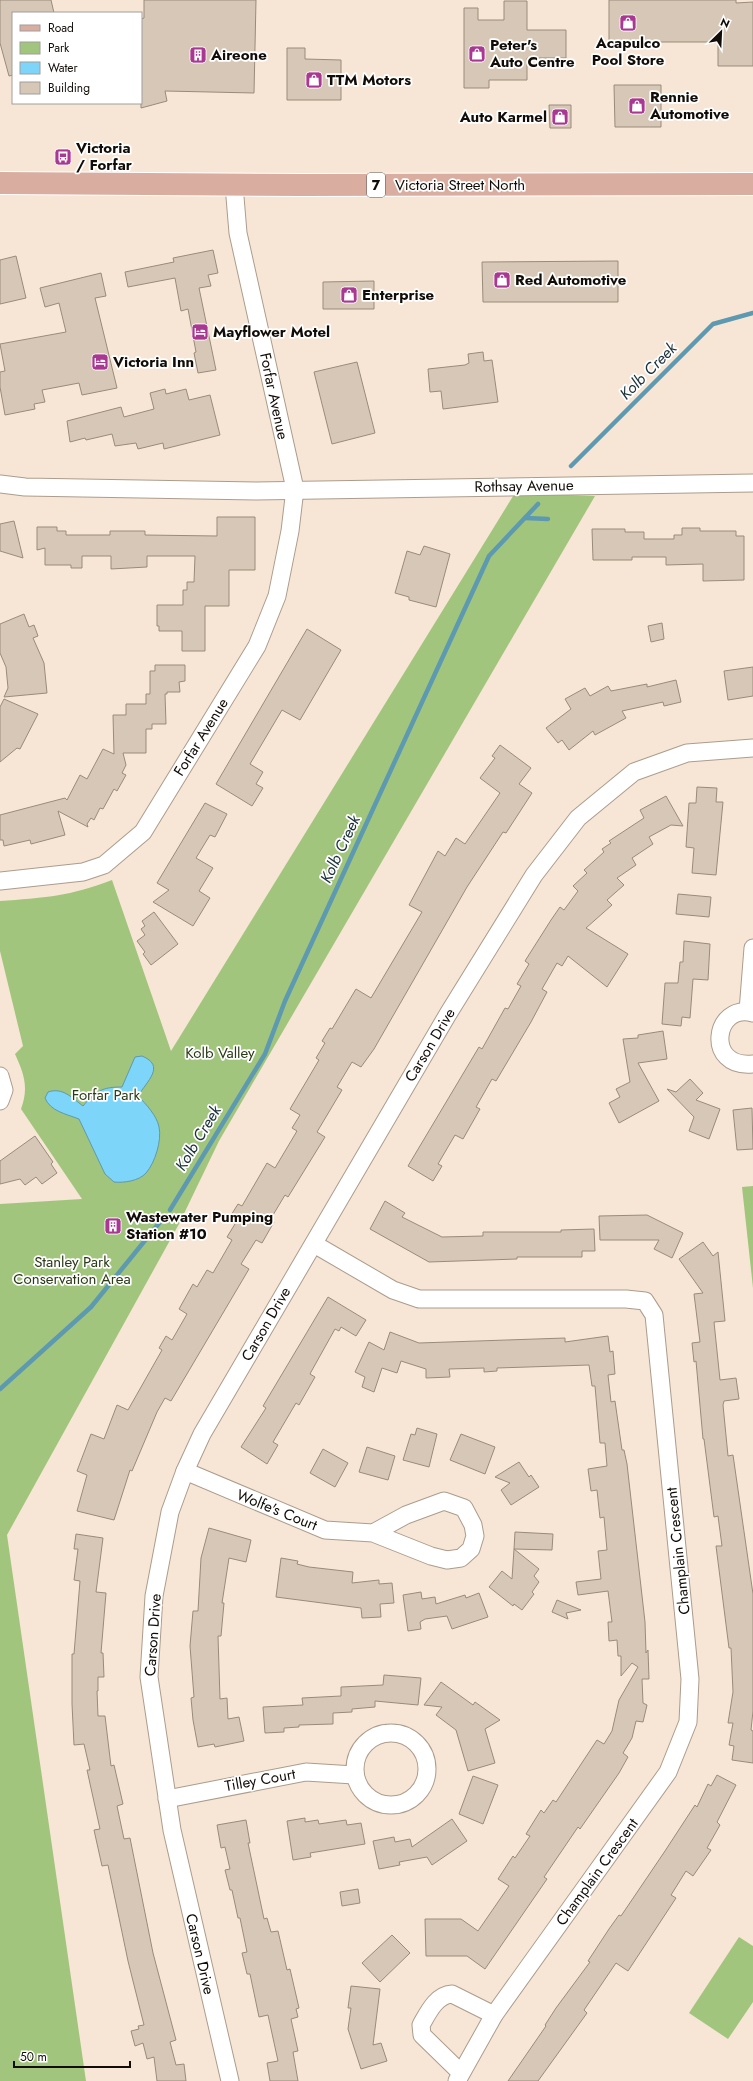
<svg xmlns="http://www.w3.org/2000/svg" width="753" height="2081" font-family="Jost,sans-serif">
	<rect width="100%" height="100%" fill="#f7e6d5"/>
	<g fill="#a2c57d">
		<path d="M515,493L595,496L219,1141L179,1224L7,1535L86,2081H0V1204L82,1199L21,1109C29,1087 24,1074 15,1054L23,1046L0,951V901C42,898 72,896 112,880L171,1051Z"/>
		<path d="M753,1186V1288L742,1187Z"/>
		<path d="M739,1937L753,1946V2002L728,2039L689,2013Z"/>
	</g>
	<path fill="#7dd6f9" stroke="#5d99b0" d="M142,1056C166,1066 147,1081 138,1096C146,1104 157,1116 159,1127C162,1140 155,1163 146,1173C139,1181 124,1183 114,1182L105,1174L79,1119C66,1114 50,1111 45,1098L48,1092C63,1087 72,1098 83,1106C96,1091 102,1087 122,1087L135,1057Z"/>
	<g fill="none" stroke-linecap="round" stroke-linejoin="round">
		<g stroke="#5d99b0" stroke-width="4.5">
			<path d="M571,466L713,324L753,313"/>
			<path d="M525,518L548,519"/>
			<path d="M170,1210L265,1054L285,1001L489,556L538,504"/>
			<path d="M0,1389L91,1307L160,1222"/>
		</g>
	</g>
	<g fill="#d7c7b6" stroke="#998b7b">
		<path d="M0,0H51L54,13H13V75L9,76L0,43Z"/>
		<path d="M144,0H256L254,93L165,91L167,101L141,108V19L144,18Z"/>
		<path d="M609,0H736V3L753,2V66H718V42H609Z"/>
		<path d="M504,1H527V30H566V58H527V80H489V88H464V8H478V20H504Z"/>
		<path d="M287,48H305V59L341,60V100H287Z"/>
		<path d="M614,85H661V127H615Z"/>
		<path d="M549,105H571V128H550Z"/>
		<path d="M213,250L218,273L208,275L211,286L199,288L216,370L198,373L194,353L196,352L188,309L181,311L175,278L128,287L125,272L174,262L173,258Z"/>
		<path d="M16,256L26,298L0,304V260Z"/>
		<path d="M618,261V302H483L482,262Z"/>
		<path d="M101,273L106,296L95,298L117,388L82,395L79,383L42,390L45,402L34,404L35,409L5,415L0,387V372L5,371L0,344L66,332L59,303L45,307L40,288Z"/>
		<path d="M374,281V309H323V282Z"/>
		<path d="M483,352L484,361L492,360L498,402L443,409L441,391L430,392L428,369L465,365L469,363L468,354Z"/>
		<path d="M357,362L375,433L332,444L314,372Z"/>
		<path d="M165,389L166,394L186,389L189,400L210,395L220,435L164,449L163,443L138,449L136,443L115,446L112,434L86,440L85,438L70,442L67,421L121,407L124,417L154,409L150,393Z"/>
		<path d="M217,517H255V570H229V606H205V651H182V631H159V626H157V605H183V590H187V582H194L195,556H147V567L111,569V556H82V568H71V565H45V548L37,550V527H57V531H66V535H110V531H145V535L217,536Z"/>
		<path d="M14,521L23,558L0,551V524Z"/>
		<path d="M682,528H700V531H736V536H744V580L703,581V564L666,565V557H632V560H593L592,529H625V532H644V539H674V535H682Z"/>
		<path d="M424,546L450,554L436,607L409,600V597L395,593L407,551L420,555Z"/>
		<path d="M24,614L29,627L34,625L38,636L33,638L44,663L47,693L4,697L8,688L6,667L0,653V624Z"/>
		<path d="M662,623L664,639L651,642L648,626Z"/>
		<path d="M307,629L341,650L300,720L282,710L250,764L263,772L256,784L263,788L252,806L216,784Z"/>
		<path d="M155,665H185V681L179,682L180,692H167V694H165L166,724H152V729H146V753H123L126,765L122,773L126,775L117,791L114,789L103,809L100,808L94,820L91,818L87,824L88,827L58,811L65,835L31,844L30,840L4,846L3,840H0V815L65,798L67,800L80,775L87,779L103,749L114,754L113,715H126V704H146V694H150V671H155Z"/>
		<path d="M753,667V696L728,700L724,671Z"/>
		<path d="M676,680L681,702L664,706L663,702L622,711L626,718L595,735L593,731L569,750L562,740L558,743L546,728L571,709L565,699L585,688L590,696L608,686L611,691L647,684V687Z"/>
		<path d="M4,699L38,714L20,749L17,748L0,762V707Z"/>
		<path d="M500,745L531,768L519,784L532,793L506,833L503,832L467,887L374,1049L361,1067L352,1062L337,1087L342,1090L317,1132L325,1137L288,1197L285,1195L270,1220L274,1222L262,1243L256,1240L241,1264L249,1269L171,1401L165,1398L157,1412L132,1471L130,1470L114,1520L77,1511L87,1475L77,1471L91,1434L104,1439L117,1405L128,1410L162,1350L159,1348L166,1336L172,1340L187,1314L179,1309L193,1284L197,1287L207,1270L213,1273L232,1240L227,1237L235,1224L228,1220L238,1204L242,1206L267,1163L275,1168L297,1131L292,1128L300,1115L290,1109L319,1060L316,1058L325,1043L322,1041L330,1028L332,1029L356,989L371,998L422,912L409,905L438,851L445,856L456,838L465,844L500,793L480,778L495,758L492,756Z"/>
		<path d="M697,787L717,788L716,802H723L716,875L692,873L694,848L686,847L689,803H696Z"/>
		<path d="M666,796L683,826L671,825L649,837L653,844L632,858L636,865L617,878L624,885L607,900L612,905L586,928L628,954L607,987L568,956L562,966L557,963L542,989L547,992L531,1022L496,1081L492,1079L476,1107L480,1109L463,1139L455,1135L438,1164L442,1166L433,1181L408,1166L479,1047L482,1049L505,1008L508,1009L521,986L517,984L529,964L525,961L551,920L560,907L564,910L578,891L573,886L587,873L584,870L604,852L602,849L611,843L609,841L644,818L640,810Z"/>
		<path d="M205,803L227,814L215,837L210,835L196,858L213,868L199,891L210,898L193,926L153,902L169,890L157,883Z"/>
		<path d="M678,894L711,897L709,917L676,914Z"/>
		<path d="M154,912L178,944L151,965L143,954L145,952L137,941L145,935L141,929L145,926L142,921Z"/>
		<path d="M684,941L710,944L708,980L693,979L690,1018L682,1017L681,1026L662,1024L665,983H678L680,962H683Z"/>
		<path d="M663,1031L667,1059L638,1063L659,1101L619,1123L609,1103L620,1097L616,1089L630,1082L623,1039L638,1038V1035Z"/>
		<path d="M690,1079L703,1093L696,1100L720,1109L709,1139L689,1131L694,1117L667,1089L676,1092Z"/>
		<path d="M752,1108L753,1149L737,1150L733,1110Z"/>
		<path d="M35,1136L53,1162L51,1164L57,1173L42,1184L36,1177L25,1185L20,1179L0,1184V1161Z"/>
		<path d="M385,1201L405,1213L402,1217L442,1237L483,1236V1232H561V1230L594,1229L595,1251H582V1257H517V1259L429,1262L370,1229Z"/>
		<path d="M647,1215L683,1233L672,1258L654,1249L659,1240H600L599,1216Z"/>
		<path d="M703,1242L713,1256L718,1252L725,1321L714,1322L720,1380L736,1378L739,1399L724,1401L723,1405L728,1456L733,1455L753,1594V1711L751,1730L753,1731V1763L732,1760L734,1746L729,1745L733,1723H728L733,1692L731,1648H729L716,1546H722L718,1516L714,1517L704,1439H703L696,1361L694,1362L692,1343L700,1342L694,1294L703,1293L679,1259Z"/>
		<path d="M328,1297L366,1320L356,1336L341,1327L339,1331L335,1329L311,1372L310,1374L315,1377L299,1405L296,1403L273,1442L278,1445L267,1464L241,1447L266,1408L263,1406Z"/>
		<path d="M390,1332L419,1343L565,1338V1342L608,1336L610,1352L613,1351L615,1374L608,1375L611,1402L615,1401L622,1450H624L627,1464L645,1622L646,1653L648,1650L649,1679H642L643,1703L647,1705L643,1722L636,1721L632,1738L623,1753L628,1757L619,1773L580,1829L578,1827L544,1877L547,1879L485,1969L467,1956H426L425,1919H461L478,1931L509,1886L498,1879L513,1856L515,1858L530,1836L526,1834L541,1810L544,1813L553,1800L556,1802L597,1740L604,1744L612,1731L619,1700L638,1667L632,1663L621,1676V1656H618L617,1640L609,1641L608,1622H612L608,1591L578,1595L576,1582L601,1579L598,1551L607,1550L604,1517L600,1518L597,1490L591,1491L588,1469L607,1466L605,1443H600L595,1386H592L589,1365L497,1368V1371L484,1372V1368L449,1369L450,1377L426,1378V1369L401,1361L397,1373L382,1368L374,1392L362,1387L365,1377L355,1372L369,1342L384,1350Z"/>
		<path d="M417,1428L437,1434L429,1467L403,1460L411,1434L415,1435Z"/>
		<path d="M461,1434L495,1447L485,1474L450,1460Z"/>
		<path d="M367,1447L395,1456L388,1480L359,1472Z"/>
		<path d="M323,1449L348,1463L335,1487L310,1473Z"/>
		<path d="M519,1462L529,1477L531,1475L539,1487L511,1505L501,1490L510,1483L495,1477Z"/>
		<path d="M209,1528L251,1540L246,1562L229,1558L222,1603H224L221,1636H218L220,1699L227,1698L228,1719L239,1717L244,1741L215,1747L214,1744L198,1747L193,1720L191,1698L194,1697L190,1646L193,1611H198L201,1558Z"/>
		<path d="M515,1532L553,1534L552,1550L514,1549Z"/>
		<path d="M76,1534L103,1538L96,1592L106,1593L101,1653H103L104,1677H98V1691H97L98,1716H105L111,1766L114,1765L123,1804L117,1806L124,1839L130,1838L153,1953L176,2040L170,2042L176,2065L184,2064L186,2081H157L154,2057L147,2059L143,2043L135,2046L131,2031L139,2029L138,2026L144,2025L128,1961L108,1865L102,1866L94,1830L100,1829L87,1770H90L84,1744L74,1745L72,1704V1654H74L80,1581L74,1580L78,1549H74Z"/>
		<path d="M514,1549L539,1569L534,1576L539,1582L532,1592L534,1594L522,1610L514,1604L513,1606L489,1587L502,1571L512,1579Z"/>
		<path d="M281,1558L298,1561L297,1564L309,1567L353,1572L352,1583L379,1580V1584L392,1583L394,1603L380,1604L381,1617L362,1618L361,1608L276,1597Z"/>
		<path d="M421,1592L422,1599L435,1597L436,1604L465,1595L466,1598L479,1593L488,1617L452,1629L447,1616L425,1619L420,1622L421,1629L408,1631L403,1595Z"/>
		<path d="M557,1600L581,1610L566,1613L568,1619L552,1612Z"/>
		<path d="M384,1675L421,1678L418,1705L375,1701V1707L352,1709V1712L333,1713V1724L299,1725V1727L284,1728V1732L265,1733L263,1707L303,1705L302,1698L341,1696V1687L383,1685Z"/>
		<path d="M441,1682L473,1705L475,1702L500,1720L485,1729L495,1763L468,1771L456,1730L436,1715L442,1707L424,1705Z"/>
		<path d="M717,1775L736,1785L717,1822L720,1825L707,1848L711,1850L693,1876L686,1871L671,1895L676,1898L628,1971L616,1963L584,2010L587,2013L538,2081H508L546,2026L545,2025L556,2008L590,1962L588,1961L609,1929L619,1915L621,1916L665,1851L695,1805L697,1807L708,1784L711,1786Z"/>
		<path d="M473,1776L498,1785L483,1824L459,1814Z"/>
		<path d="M305,1818V1822L318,1820L319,1824L346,1820L347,1825L361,1823L365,1844L310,1853L311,1857L293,1860L287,1821Z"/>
		<path d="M452,1819L467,1841L432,1865L427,1857L399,1862L400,1865L379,1869L373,1841L394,1837L395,1842L410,1839L412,1847Z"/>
		<path d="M246,1820L250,1843H248L264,1919L267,1918L271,1932L278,1931L287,1970L290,1969L299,2008L296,2009L298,2017L291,2019L298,2051L293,2052L298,2081H270L267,2063L278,2061L268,2015L259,2017L250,1974H247L242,1953L247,1952L240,1918H238L232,1890H230L225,1870L230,1869L225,1847L221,1848L217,1825Z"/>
		<path d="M358,1889L360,1903L342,1906L340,1892Z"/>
		<path d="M392,1935L410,1953L380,1982L362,1963Z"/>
		<path d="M351,1986L380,1989L373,2045L381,2043L387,2061L361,2069L348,2029L351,2008H348Z"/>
	</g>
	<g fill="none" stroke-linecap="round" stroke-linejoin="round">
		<g stroke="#ac9c8d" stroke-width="19">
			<g id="minor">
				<path d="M0,484L25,487L256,491L753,483"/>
				<path d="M0,881L83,872L104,865L143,832L257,646L277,596L290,531L295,489L238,233L234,185"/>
				<path d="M748,1011L753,948"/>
				<path d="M753,1013C714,1002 704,1069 753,1064"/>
				<path d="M0,1076L4,1090L0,1101"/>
				<path d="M314,1244L393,1290L419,1299H626L645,1301L654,1315L690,1679L688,1722L668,1772L494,2015L457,2081"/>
				<path d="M185,1471L325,1530L373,1533L431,1556L447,1560L461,1558L471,1549L475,1536L473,1525L464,1508L444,1501L406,1515L373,1533"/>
				<circle cx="391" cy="1769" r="36"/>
				<path d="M167,1799L306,1772L354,1775"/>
				<path d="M461,2073L422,2035L421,2025C428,2013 436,1995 452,1994L494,2015"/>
				<path d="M230,2081L172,1830L149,1677L154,1596L170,1512L185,1471L202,1434L448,1014L534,875L578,818L634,772L687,753L753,748"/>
			</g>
		</g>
		<g stroke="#fff" stroke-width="24">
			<path id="primary" d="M0,183L301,185L753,184"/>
		</g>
		<use href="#minor" stroke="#fff" stroke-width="17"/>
		<use href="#primary" stroke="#d9aea1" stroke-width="22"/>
	</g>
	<defs>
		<g id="shop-square" transform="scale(0.9)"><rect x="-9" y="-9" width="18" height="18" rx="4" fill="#a93893" stroke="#fff"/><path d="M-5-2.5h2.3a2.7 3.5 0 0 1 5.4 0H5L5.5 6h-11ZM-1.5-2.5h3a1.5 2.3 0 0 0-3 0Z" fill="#fff"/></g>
		<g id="building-square" transform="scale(0.9)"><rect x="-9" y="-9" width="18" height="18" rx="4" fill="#a93893" stroke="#fff"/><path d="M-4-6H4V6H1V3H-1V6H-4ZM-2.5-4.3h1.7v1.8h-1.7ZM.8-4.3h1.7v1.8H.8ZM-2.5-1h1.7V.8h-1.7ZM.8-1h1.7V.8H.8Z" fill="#fff"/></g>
		<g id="bus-square" transform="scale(0.9)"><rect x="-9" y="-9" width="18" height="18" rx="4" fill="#a93893" stroke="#fff"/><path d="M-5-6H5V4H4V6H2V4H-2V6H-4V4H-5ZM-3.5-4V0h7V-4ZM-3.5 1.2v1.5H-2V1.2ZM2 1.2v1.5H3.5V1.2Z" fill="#fff"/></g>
		<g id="hotel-square" transform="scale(0.9)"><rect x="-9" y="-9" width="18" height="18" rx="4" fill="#a93893" stroke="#fff"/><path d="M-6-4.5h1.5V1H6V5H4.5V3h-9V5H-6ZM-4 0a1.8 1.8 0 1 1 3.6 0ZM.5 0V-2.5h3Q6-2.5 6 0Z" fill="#fff"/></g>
	</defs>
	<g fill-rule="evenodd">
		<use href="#shop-square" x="628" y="23"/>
		<use href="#shop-square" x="477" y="54"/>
		<use href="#building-square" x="198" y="55"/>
		<use href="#shop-square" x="314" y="80"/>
		<use href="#shop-square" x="637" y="106"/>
		<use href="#shop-square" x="560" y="117"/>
		<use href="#bus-square" x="63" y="157"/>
		<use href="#shop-square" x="502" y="280"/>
		<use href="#shop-square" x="349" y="295"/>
		<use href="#hotel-square" x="200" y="332"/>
		<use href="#hotel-square" x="100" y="362"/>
		<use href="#building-square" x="113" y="1226"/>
	</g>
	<g text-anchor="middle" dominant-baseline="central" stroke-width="3.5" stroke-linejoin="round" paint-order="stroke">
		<rect fill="#fff" stroke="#585551" stroke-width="1" x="367" y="173" width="18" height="24" rx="3"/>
		<g font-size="14" font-weight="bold" fill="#110c07">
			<text x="376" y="185">7</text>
		</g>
		<g font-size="15" font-weight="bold" fill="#110c07" stroke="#fff" text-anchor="start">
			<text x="628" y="43" text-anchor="middle">Acapulco<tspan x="628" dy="17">Pool Store</tspan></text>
			<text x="490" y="45">Peter's<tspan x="490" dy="17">Auto Centre</tspan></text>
			<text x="211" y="55">Aireone</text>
			<text x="327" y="80">TTM Motors</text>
			<text x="650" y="97">Rennie<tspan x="650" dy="17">Automotive</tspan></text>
			<text x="547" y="117" text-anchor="end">Auto Karmel</text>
			<text x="76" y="148">Victoria<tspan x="76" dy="17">/ Forfar</tspan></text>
			<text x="515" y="280">Red Automotive</text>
			<text x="362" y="295">Enterprise</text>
			<text x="213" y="332">Mayflower Motel</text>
			<text x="113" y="362">Victoria Inn</text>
			<text x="126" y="1217">Wastewater Pumping<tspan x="126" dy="17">Station #10</tspan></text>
		</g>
		<g font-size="15" fill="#110c07" stroke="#fff">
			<text x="460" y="185">Victoria Street North</text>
			<text transform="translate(274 396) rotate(78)">Forfar Avenue</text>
			<text transform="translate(524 486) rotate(-1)">Rothsay Avenue</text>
			<text transform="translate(201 737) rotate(-58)">Forfar Avenue</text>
			<text transform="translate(430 1045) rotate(-59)">Carson Drive</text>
			<text transform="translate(266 1324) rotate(-60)">Carson Drive</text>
			<text transform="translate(277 1510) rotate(22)">Wolfe's Court</text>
			<text transform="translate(678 1551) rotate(-96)">Champlain Crescent</text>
			<text transform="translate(153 1635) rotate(-86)">Carson Drive</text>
			<text transform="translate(260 1780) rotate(-10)">Tilley Court</text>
			<text transform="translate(597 1872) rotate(-54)">Champlain Crescent</text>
			<text transform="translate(200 1954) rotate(77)">Carson Drive</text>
		</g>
		<g font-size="15" fill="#2a3a16" stroke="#fff">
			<text x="220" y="1053">Kolb Valley</text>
			<text x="106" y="1095">Forfar Park</text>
			<text x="72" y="1262">Stanley Park<tspan x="72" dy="17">Conservation Area</tspan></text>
		</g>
		<g font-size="16" font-style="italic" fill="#1b3038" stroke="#fff">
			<text transform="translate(648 371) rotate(-45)">Kolb Creek</text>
			<text transform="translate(340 849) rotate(-65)">Kolb Creek</text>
			<text transform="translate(198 1138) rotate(-59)">Kolb Creek</text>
		</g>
	</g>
	<rect x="12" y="12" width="130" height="92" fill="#ffffff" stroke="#a09e9c"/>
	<rect x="20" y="25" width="20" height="6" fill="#d9aea1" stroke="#a09e9c"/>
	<text x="48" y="32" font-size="12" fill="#110c07">Road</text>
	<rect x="20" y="42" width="20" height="12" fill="#a2c57d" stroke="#a09e9c"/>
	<text x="48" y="52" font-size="12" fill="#110c07">Park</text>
	<rect x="20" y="62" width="20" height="12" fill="#7dd6f9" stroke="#a09e9c"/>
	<text x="48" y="72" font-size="12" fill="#110c07">Water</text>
	<rect x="20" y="82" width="20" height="12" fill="#d7c7b6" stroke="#a09e9c"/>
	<text x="48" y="92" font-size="12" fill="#110c07">Building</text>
	<g transform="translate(721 32) rotate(24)" stroke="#ffffff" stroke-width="3" paint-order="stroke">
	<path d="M0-3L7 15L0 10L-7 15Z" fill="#110c07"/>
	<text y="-6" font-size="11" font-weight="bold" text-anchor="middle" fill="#110c07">N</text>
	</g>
	<path d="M14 2061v6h116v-6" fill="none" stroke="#110c07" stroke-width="2"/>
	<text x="20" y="2061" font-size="12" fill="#110c07" stroke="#ffffff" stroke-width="3" paint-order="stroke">50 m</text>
</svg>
